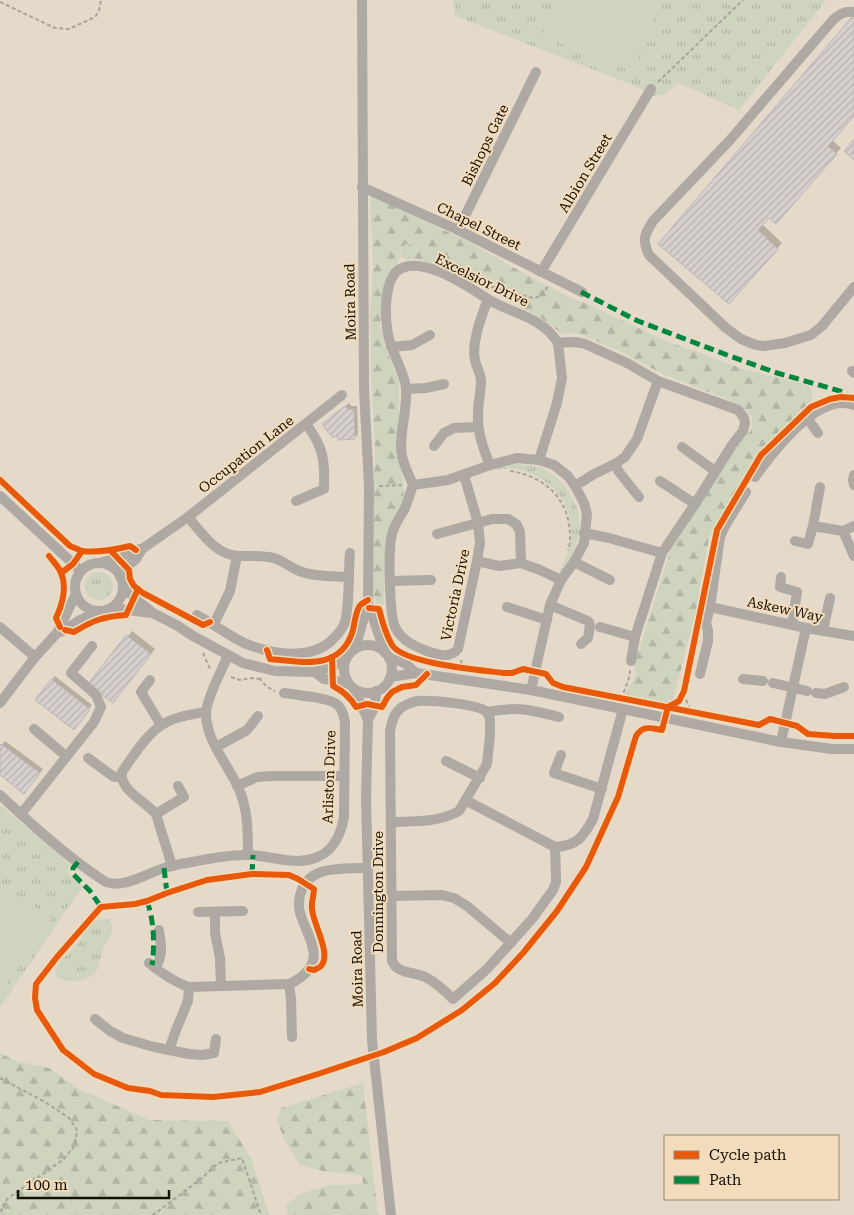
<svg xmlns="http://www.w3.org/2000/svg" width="854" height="1215" font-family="'Roboto Serif',serif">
	<defs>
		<pattern id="grass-tufts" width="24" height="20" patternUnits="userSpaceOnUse" patternTransform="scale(1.25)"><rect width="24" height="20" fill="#cfd4bf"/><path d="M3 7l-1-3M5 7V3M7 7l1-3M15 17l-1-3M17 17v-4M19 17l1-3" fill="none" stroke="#b1b5a3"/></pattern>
		<pattern id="forest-firs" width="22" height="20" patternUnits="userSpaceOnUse" patternTransform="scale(1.25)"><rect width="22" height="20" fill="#cfd4bf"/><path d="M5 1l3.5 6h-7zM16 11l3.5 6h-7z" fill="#b1b5a3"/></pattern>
		<pattern id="building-hatch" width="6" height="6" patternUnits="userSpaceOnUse" patternTransform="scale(1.25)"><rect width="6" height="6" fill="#d6d0ce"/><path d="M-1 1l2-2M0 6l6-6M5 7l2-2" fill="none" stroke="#b7b2af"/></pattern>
	</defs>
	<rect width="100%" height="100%" fill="#e5dac9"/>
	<g fill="url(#grass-tufts)">
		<path d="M453,0H556L542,36L633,71L661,0H826L739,110L678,83L665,94L654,96L633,85L455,16Z"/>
		<circle cx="409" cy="252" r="8"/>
		<path d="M511,464C521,464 532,464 542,468C566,479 584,508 579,535C577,548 569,560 562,570L560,571C582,533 570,487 527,472C513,467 498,469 484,471Z"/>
		<circle cx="99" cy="586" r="14"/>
		<path d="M0,805L71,865L68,869L70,875L83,886L1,1006H0Z"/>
		<path d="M108,919C118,931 109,935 104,947C101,953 101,960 99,966C92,983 73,983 58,978L55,971L58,964L78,943L91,923L97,920Z"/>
	</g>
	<g fill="url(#forest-firs)">
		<path d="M370,197L381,198L416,217L469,242L516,269L567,296L590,305L664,340L746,370L784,379L810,386L813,398L804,409L757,456L724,510L709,538L696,611L680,673L673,701L668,705L626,697L627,691L636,675L634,665L671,549L729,456L751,430L752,417L746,410L724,398L663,374L625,354L583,335L575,333L562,334L541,318L487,289L445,269L413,258L418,251C415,245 411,242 405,245L400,250L401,256L385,290L380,324L386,349L399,381V414L396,447L403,480L404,499L391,521L385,542L384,604L377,605L372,592L373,521L375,452L371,376L370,314L373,266Z"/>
		<path d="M0,1053L16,1061L49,1068L77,1088L149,1120L228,1121L252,1160L269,1215H0Z"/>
		<path d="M363,1083L378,1215H288L286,1205L302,1193L331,1185L363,1184L362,1175L323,1171L300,1165L284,1139L277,1120L281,1108Z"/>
	</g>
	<g fill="#cfd4bf">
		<path d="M556,0H661L633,71L542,36Z"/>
		<path d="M8,888L52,919L4,988L0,985V899Z"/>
	</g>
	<g fill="#0003">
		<path d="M854,18V115L832,140L841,148L781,217L769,216L762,224L782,243L734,298L660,244Z"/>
		<path d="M349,403L351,406H357L358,434L355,437L328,420Z"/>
		<path d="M132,631L155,649L113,702L90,684Z"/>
		<path d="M55,676L92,705L77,724L52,680Z"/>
		<path d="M5,741L43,769L28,789L0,774V747Z"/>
	</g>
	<g fill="url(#building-hatch)" stroke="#bcb6b5">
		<path d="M852,17L854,19V116L828,146L837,154L776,224L769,218L758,230L778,249L729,304L658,244Z"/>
		<path d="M854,139V160L844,151Z"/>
		<path d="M345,406L348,409L354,410L355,439L338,440V437L334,436L333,438L322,424Z"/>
		<path d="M126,635L151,654L113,703L88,684Z"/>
		<path d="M51,679L90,709L74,730L35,700Z"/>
		<path d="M1,744L40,773L24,794L0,775V745Z"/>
	</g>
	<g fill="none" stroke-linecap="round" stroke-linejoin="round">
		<g stroke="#aaa39b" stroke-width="2" stroke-dasharray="4 2.5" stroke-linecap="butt">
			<path d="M0,2L55,28L69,29L95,17L99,11L101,0"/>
			<path d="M658,82L743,0"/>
			<path d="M485,285L533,298C541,297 544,293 548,286"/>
			<path d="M510,471C539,475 564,493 569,524C570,532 571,542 568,550"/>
			<path d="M379,486L402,485"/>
			<path d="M203,653L210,669"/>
			<path d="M461,660L462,667"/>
			<path d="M231,677L240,680L251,678L260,679"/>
			<path d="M261,678L260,679L267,687L275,691"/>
			<path d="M683,694L689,706V711"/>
			<path d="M622,699C624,689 630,680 630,670"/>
			<path d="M0,1078L45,1102L69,1118L77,1130L75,1145L64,1159L7,1199L1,1210L4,1215"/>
			<path d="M152,1215L157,1212L202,1178L218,1163L242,1158L261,1215"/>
		</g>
		<g stroke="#afa9a4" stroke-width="10">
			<path d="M854,12C844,11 839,14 832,21L730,140L653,221C644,235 642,240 649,255L726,328L741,339L756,345L764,346L785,343L811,335L822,326L854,287"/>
			<path d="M362,187L458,230L582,292"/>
			<path d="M458,230L536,72"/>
			<path d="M541,272L651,89"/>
			<path d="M488,299C482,315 471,343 475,360C476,367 481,373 481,382C481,392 478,402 478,413C477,431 483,448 490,465"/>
			<path d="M391,347L412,345L430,335"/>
			<path d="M852,371L854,373"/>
			<path d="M406,389L426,388L444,384"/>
			<path d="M807,418L818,433"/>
			<path d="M434,446L444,433L454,428L478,427"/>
			<path d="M682,447L715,471"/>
			<path d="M539,460L557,403L562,378L558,343"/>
			<path d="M615,464L619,472L639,497"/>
			<path d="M854,475L853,480L854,485"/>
			<path d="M755,477C773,452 818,391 854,405"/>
			<path d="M660,481L695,504"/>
			<path d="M413,485C410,493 408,502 404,510C399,518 394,525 392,534C388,548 389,618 396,629C403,641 414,646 427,651C438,655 449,659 458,649L477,561L480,543L478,523L464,475"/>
			<path d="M575,486L594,474L615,464L625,457L637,439L658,381"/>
			<path d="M820,487L813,526L843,531L854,526"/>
			<path d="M0,496L80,570"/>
			<path d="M296,501L324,489C325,462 324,447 306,424"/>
			<path d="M188,517C202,533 215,555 239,556C251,556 262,555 274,558C284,561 292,569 302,572C316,577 333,576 348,577"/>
			<path d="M843,531L854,556"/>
			<path d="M584,533L609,538L662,553"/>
			<path d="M437,534L492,519H508L517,525L520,532L521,563"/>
			<path d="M795,541L808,544L813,526"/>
			<path d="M477,561L499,566L521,563L540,570L561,580"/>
			<path d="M103,562L118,558L136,550L142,549"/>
			<path d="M574,562L610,580"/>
			<circle cx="99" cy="587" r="24"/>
			<path d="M120,577L126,567L136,559L142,549L188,517L342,395"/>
			<path d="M781,577L780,587L797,592L792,625"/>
			<path d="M390,581L431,580"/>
			<path d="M123,586L134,598L153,613L178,626L193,636L243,663L275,671L315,672L333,666L346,659"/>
			<path d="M368,603L385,653"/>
			<path d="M550,605L588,621L590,625L588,638L581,644"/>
			<path d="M507,607L547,620"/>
			<path d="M710,607L806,628L854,636"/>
			<path d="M111,608L152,613"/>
			<path d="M197,615C213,624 228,635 244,643C271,654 312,662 334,638C339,633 343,628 345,622C350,603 348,573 350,553"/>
			<path d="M214,624L230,591L237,556"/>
			<path d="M0,627L35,657"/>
			<path d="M600,627L635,637"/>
			<path d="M823,631L830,598"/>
			<path d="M57,633L65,630L80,620L100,611"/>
			<circle cx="368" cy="669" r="24"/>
			<path d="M355,649L368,603L369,486L364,389L362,0"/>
			<path d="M228,656C222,669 206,700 206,713C206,741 227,763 238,787C248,808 248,832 248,855"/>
			<path d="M389,658L405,663L416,673"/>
			<path d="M315,672L324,679L333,680L349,684"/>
			<path d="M700,674L708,641V631L706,623L710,607L720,537L726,524L746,492"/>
			<path d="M390,677L416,673L531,690L781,742L832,749H854"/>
			<path d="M743,679L763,681"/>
			<path d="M150,680L141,692L161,725"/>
			<path d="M773,683L807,691"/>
			<path d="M354,689L368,720"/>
			<path d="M531,690L550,605L561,580L574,562L584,543L587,514L584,503L575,486L568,476L554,465L539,460L517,458L490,465L448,480L413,485C409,475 404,466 402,456C398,435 408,410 406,388C404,370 391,353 388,334C385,319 385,305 388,289C390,283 391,277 396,272C417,252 466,285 486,298C511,314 542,316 558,343C567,342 576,341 585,344L627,363L658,381L738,410L744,418L745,423L743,431L732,445L695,504L662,553L635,637L631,661"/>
			<path d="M376,691L375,706L368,720L366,797L372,1040L391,1215"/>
			<path d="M816,693L825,694L844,687"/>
			<path d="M0,703L35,657L57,633L76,594"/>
			<path d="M559,717C531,710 516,706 487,712C479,704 430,700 417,701C412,702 407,704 402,707C394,713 392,721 390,731L392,961C398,975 415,971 427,978C437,983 445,991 453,999L487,969L532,919L553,890L556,882V875L555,847C577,846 583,837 593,819L623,709"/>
			<path d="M34,729L66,756"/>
			<path d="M781,742L806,628"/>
			<path d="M216,747L247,730L258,716"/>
			<path d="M561,755L554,773L602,789"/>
			<path d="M88,758L114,777H121"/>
			<path d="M446,761L480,778"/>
			<path d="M237,786L257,777L273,776H344"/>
			<path d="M0,795C27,820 54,845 84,867C91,872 99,878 106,882C123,889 148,873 164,868C172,866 179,864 187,863C206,859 227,855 247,855C270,855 293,866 315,858C333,852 341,834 344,817L345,722C342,701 331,700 313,697C303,696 294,694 284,693"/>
			<path d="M467,801L555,847"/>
			<path d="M21,814L94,722L101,707L96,695L71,673L92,646"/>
			<path d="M156,814L184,797L178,786"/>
			<path d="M391,822C414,821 438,823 459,811L487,764L490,735V719L487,712"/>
			<path d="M172,866L156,814C145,801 119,790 122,772C133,756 149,730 167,722C178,716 193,714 206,712"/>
			<path d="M391,896L442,895L454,898L467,906L511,943"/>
			<path d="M198,912L243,911"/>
			<path d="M215,912V933L220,958L221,986"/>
			<path d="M149,963C161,973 174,982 189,987L289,984C303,978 317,966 313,949C309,927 292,913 302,889C305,881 313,875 321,872C333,868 355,868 368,868"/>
			<path d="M155,968C164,954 161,946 159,930"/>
			<path d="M289,984L291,999L292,1037"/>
			<path d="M95,1019L110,1031L123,1038L154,1047L189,1054L202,1055L214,1053L216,1039"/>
			<path d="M169,1050L176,1030L188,1001L189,987"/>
		</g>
		<g stroke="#00873e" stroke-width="5" stroke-dasharray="10 5" stroke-linecap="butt">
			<path d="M581,292L638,321L727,355L777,373L847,393"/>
			<path d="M78,862L73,868V874L90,891L101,907"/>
			<path d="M164,868L167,893"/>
			<path d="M252,874L253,855"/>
			<path d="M147,901C154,920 155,946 152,965"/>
		</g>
		<g stroke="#f2dcbc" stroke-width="9">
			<g id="cycleway">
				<path d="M0,480L70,546L82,551"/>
				<path d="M111,551L129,570L130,579L134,586L143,593L203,625L210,622"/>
				<path d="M49,556C53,561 59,567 61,573C67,587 62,605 56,618L60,627"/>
				<path d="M61,573L73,564L82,551C99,553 114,550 130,546L136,550"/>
				<path d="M369,608L379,609C382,621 386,635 392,645C404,664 481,670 504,673H512L523,669L546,674L553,683L563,687L759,725L770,719L797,726L808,734L835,736H854"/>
				<path d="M65,630L74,632C94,620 102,617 126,615L138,589"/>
				<path d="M267,650L270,659C303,662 341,671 353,630C354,624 356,612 359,607C360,604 365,602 368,600"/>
				<path d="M332,657L333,686C343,691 350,697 356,707L367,704L382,707L387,698L392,692L402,687L416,685L427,674"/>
				<path d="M309,969L314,970C316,969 319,968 321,966C332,954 313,924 312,909C311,902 314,895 314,889L298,879L289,875L252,874L207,880L167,893L147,901L135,904L101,907L57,957L36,984L35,998L37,1010L63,1050L94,1074L128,1088L150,1091L161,1095L213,1097L260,1092L318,1074L384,1052L417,1038L462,1010L495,983L523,953L557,911L586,867L618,797L636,736C643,725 650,728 662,730L668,707L679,701L684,691L717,530L761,455L811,407L830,399L841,397L854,398"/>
			</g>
		</g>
		<use href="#cycleway" stroke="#e8590c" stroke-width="6"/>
	</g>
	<g text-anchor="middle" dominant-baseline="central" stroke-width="4" stroke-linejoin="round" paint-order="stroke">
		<g font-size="14" fill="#171005" stroke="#f2dcbc">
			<text transform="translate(485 145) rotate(-64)">Bishops Gate</text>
			<text transform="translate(585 173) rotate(-59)">Albion Street</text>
			<text transform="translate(479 226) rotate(26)">Chapel Street</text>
			<text transform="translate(482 280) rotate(26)">Excelsior Drive</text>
			<text transform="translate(350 302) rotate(-91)">Moira Road</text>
			<text transform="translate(246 454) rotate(-38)">Occupation Lane</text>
			<text transform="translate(455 595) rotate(-78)">Victoria Drive</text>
			<text transform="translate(785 609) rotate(12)">Askew Way</text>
			<text transform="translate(329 777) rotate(-88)">Arliston Drive</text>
			<text transform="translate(378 892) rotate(-90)">Donnington Drive</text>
			<text transform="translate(357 969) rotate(-91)">Moira Road</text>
		</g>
	</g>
	<rect x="664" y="1135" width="175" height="65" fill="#f2dcbc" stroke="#9a8a73"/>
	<rect x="674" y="1151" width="25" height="8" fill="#e8590c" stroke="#9a8a73"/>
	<text x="709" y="1160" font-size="15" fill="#171005">Cycle path</text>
	<rect x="674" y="1176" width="25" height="8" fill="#00873e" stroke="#9a8a73"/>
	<text x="709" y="1185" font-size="15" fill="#171005">Path</text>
	<path d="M18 1190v8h151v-8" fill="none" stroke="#171005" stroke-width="2.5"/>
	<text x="25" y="1190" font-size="15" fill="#171005" stroke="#f2dcbc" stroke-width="4" paint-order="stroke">100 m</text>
</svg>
